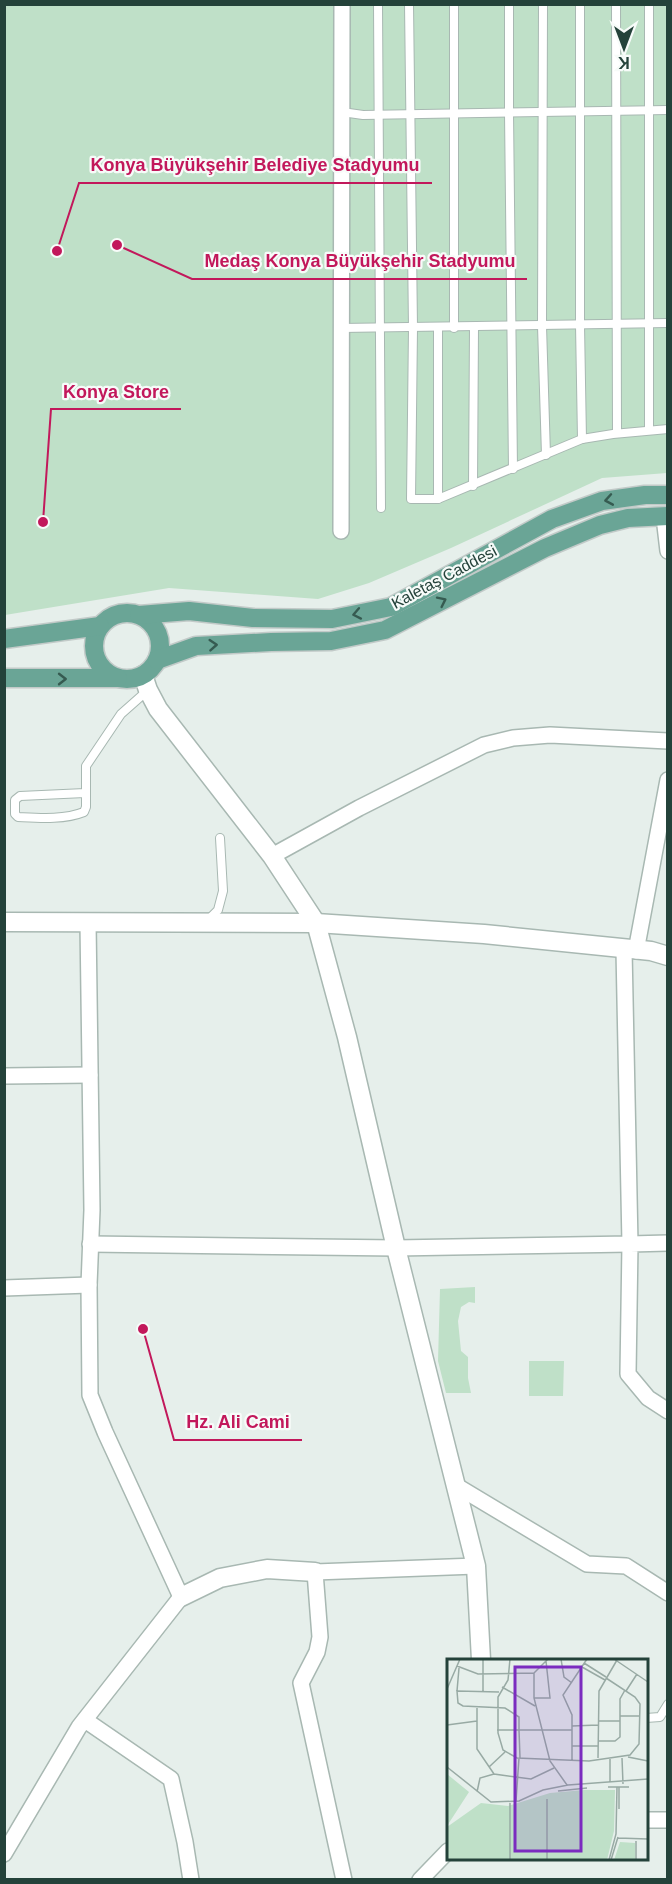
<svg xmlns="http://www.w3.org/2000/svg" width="672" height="1884" font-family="Helvetica,sans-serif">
	<rect width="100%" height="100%" fill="#e6efeb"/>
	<g fill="#bfe0c8">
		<path d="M5,5H667V473L602,478L451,548L369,583L318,599L169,588L5,615Z"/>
		<path d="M475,1287V1303L469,1302L461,1307L458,1321L461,1351L468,1357V1378L471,1393H446L438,1361L440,1289Z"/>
		<path d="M529,1361H564L563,1396H529Z"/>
	</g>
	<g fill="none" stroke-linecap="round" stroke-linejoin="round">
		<g stroke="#a8b8b2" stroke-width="10">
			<g id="service">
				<path d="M378,4L381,508"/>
				<path d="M409,4L413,328L411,499H438L582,439L613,434L668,429"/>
				<path d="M509,4V113L513,469"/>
				<path d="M543,4L542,326L546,455"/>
				<path d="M580,4V325L582,439"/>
				<path d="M616,4L617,433"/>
				<path d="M342,112L363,115L668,110"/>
				<path d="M341,328L668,323"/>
				<path d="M454,328V4"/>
				<path d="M649,430V4"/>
				<path d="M473,486L474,327"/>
				<path d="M438,499V328"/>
				<path d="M85,793L20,796L15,800V814L18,817C39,818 64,820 84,812L86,807V766L121,714L147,691"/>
				<path d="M209,919L218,910L223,891L220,838"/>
				<path d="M646,1718L660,1717L668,1704"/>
			</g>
		</g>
		<g stroke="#a8b8b2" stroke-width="18">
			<g id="minor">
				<path d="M664,517L668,551"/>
				<path d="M341,531L342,4"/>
				<path d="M272,856L359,808L484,745L513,738L550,735L668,741"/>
				<path d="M636,951L668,780"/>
				<path d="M4,1076L90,1075"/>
				<path d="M668,1243L630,1244L628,1374L648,1398L668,1411"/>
				<path d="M90,1244L396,1248L630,1244L624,950"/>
				<path d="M4,1288L89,1285"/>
				<path d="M455,1485L587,1564L626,1566L668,1593"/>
				<path d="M85,1720L171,1779L185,1842L191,1880"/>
				<path d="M646,1820H668"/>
				<path d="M4,1854L79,1727L181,1597L105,1432L90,1395L89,1285L92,1210L88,923"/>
				<path d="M344,1880L301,1683L317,1652L320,1637L315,1572L476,1566"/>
				<path d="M420,1880L448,1851"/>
			</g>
		</g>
		<g stroke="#a8b8b2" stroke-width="21">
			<g id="tertiary">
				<path d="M143,675L148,690L158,709L272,856L316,923L347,1037L396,1248L476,1566L481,1660"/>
				<path d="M4,922L316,923L484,934L651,951L668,956"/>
				<path d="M181,1597L220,1578L267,1569L315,1572"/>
			</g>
		</g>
		<g stroke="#c2cac8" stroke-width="21">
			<g id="primary">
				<circle cx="127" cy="646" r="33"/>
				<path d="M139,615L189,611L253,618L332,619L391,607L552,519L602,501L645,495H668"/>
				<path d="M4,639L100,626"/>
				<path d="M157,660L196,646L271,642L331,641L385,630L545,548L600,525L628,518L668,516"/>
				<path d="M4,678H118"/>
			</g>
		</g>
		<use href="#service" stroke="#fff" stroke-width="8"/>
		<use href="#minor" stroke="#fff" stroke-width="15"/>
		<use href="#tertiary" stroke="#fff" stroke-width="18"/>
		<use href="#primary" stroke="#6aa596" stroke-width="18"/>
	</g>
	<defs><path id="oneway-chevron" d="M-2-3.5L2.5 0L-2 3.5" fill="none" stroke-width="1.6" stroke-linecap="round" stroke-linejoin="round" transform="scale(1.5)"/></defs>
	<g stroke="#365b51">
		<use href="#oneway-chevron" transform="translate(609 500) rotate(170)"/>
		<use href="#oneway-chevron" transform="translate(442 601) rotate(-26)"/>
		<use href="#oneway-chevron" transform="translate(357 614) rotate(169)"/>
		<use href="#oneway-chevron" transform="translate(213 645) rotate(-4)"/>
		<use href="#oneway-chevron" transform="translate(62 679)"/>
	</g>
	<g text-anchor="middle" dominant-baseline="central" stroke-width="4.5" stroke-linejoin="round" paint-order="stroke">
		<g font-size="16" fill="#24423a" stroke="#f7fbf9">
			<text transform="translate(444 577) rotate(-28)">Kaletaş Caddesi</text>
		</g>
	</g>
	<g transform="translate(447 1659)">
		<rect width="201" height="201" fill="#e6efeb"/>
		<path d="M0,115L22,133L0,167ZM137,131H168L167,172L160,201H0V168L34,144L61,147L103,134ZM173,183L188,184V201H167Z" fill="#bfe0c8"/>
		<path fill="none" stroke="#98aaa4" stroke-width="1.5" d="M36,0V32M63,0L61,21L51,38V74L56,91L70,99L142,102L183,96L192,85L193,45L188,38L159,19M101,0L87,14V39L103,102L120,126M114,0L117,18L125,24M167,0L201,23M137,4L159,18M10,7L31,15L87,14M135,8L158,21M55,28L88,47M0,30L13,0M10,32L12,9M179,32L190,15M87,39H103L99,2M30,49V90L47,115L84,120L107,109M173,57H193M151,62H173M0,66L30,62M125,67L151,66M50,71H72V58L58,49L16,47L11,44L10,32L52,33M151,82H168L173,78V40L178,31M125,87H151M181,98L201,102M73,99L72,71H125M151,99L152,32L170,1M175,99L176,125M163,100V124M125,102V56L116,36L140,0M0,108L44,143L72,142L96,131L121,126L201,120M42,108L58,93M161,128H182M172,128V150M111,132L140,129M30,133L33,119L47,115M69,142L72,99M63,144V201M171,179L201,180M100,201V140M162,201L169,175L170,128M164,201L171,178M189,201V182"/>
		<path fill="#7b2cbf" fill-opacity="0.15" stroke="#7b2cbf" stroke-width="3" d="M68,8H134V192H68Z"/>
		<rect width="201" height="201" fill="none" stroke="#24423a" stroke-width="3"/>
	</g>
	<path fill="none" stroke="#c2185b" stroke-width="2" d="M57 251L79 183H432M117 245L192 279H527M43 522L51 409H181M143 1329L174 1440H302"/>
	<g fill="#c2185b" stroke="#f7fbf9" stroke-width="2">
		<circle cx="57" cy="251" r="6"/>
		<circle cx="117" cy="245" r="6"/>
		<circle cx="43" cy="522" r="6"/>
		<circle cx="143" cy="1329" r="6"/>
	</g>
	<g font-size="18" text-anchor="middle" font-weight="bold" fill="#c2185b" stroke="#f7fbf9" stroke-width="4.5" stroke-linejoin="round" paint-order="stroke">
		<text x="255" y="171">Konya Büyükşehir Belediye Stadyumu</text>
		<text x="360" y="267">Medaş Konya Büyükşehir Stadyumu</text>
		<text x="116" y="398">Konya Store</text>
		<text x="238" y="1428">Hz. Ali Cami</text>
	</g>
	<rect width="672" height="1884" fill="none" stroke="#24423a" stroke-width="12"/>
	<g transform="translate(624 48) rotate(180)" stroke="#f7fbf9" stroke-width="4.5" paint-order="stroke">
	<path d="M0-4.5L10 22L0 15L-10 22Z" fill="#24423a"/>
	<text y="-9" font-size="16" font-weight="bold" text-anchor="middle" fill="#24423a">K</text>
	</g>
</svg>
